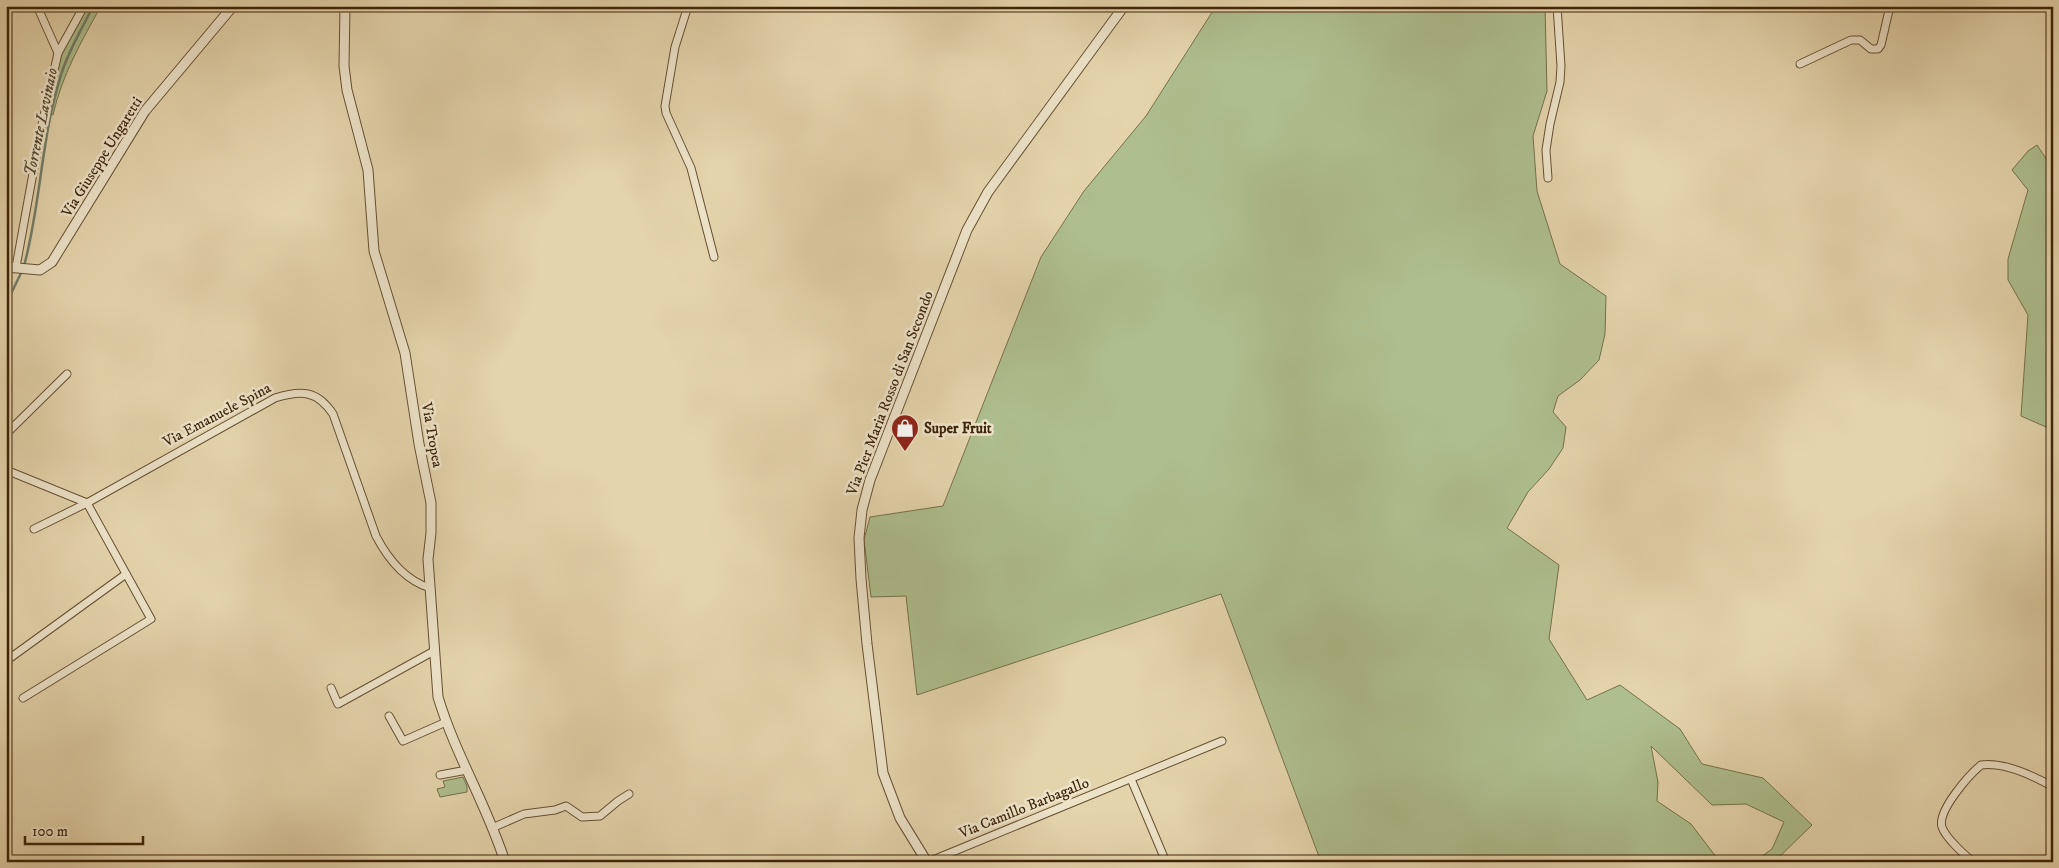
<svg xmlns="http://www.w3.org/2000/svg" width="2059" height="868" font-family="'IM FELL DW Pica',serif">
	<rect width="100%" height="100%" fill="#e4d4ac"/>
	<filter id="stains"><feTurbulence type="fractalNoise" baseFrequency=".004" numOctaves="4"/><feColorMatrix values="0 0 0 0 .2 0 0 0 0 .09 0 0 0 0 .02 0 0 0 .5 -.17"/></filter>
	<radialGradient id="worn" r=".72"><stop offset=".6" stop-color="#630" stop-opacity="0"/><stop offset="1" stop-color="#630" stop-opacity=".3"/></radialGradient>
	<g fill="#aebe8e" stroke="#76714b">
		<path d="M87,6H101C81,42 62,75 53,115L48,113L60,56Z"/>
		<path d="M1216,6H1545L1547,91L1533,136L1537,191L1560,264L1606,296L1605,334L1599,360L1580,380L1558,396L1553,412L1566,427L1563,448L1549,469L1528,492L1507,528L1559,565L1549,639L1587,700L1620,685L1680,729L1702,764L1763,778L1812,825L1774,862H1754L1772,849L1784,822L1746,804L1712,805L1651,746L1658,782L1657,801L1691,824L1720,862H1321L1221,594L917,695L906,596L871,597L864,540L870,517L943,506L1041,257L1084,191L1146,116Z"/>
		<path d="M2037,145L2053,169V430L2021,416L2028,315L2008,280V259L2028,190L2012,170L2028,151Z"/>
		<path d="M463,777L467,786V792L440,797L437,789L445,787L443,781Z"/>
	</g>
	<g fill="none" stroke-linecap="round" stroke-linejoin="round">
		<g stroke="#727d67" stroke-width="2.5">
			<path d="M24,266C41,204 41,137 61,75C68,51 82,29 93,6"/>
			<path d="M6,304L22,271"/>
		</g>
		<g stroke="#675031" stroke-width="9">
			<g id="minor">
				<path d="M37,6L58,53"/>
				<path d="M688,6L675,47L665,106L666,113L691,168L714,257"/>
				<path d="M1800,64L1851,40H1860L1871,49H1878L1881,45L1890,6"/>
				<path d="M1548,178L1546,150L1550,124L1560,82L1561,66L1557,6"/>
				<path d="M16,267L41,129L58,53L84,6"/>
				<path d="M6,434L67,374"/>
				<path d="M6,470L87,503L275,398C301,390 317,390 333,414L376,536C388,559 404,580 430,588"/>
				<path d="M6,661L126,574"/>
				<path d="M331,688L338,704L434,651"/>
				<path d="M23,698L151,619L87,503L34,529"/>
				<path d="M389,716L403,741L446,722"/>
				<path d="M440,775L467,770"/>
				<path d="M1131,779L1166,862"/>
				<path d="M492,828L524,814L555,810L566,806L582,817L600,816L618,801L629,794"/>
				<path d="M928,862L1222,741"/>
				<path d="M1974,862C1965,856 1945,837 1942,827C1937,811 1969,775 1981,765C2005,762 2032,775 2053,787"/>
			</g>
		</g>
		<g stroke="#675031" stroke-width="11">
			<g id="tertiary">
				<path d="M345,6L344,66L347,90L368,170L374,251L405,353L419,444L431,503V533L428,559L438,697C455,754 487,805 505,862"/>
				<path d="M6,267L40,270L52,262L145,111L233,6"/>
				<path d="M927,862L900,818L883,773L867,644L861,579L859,538L862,510L870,480L967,230L988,192L1124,6"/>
			</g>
		</g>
		<use href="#minor" stroke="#ede3c9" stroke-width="7"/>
		<use href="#tertiary" stroke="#ede3c9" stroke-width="9"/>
	</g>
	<defs>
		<g id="shop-pin" transform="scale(1.4375)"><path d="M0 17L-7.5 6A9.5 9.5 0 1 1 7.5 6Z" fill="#8f2418" stroke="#ede3c9"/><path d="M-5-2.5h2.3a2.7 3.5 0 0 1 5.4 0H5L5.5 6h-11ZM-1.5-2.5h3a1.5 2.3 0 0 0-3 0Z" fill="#fff"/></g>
	</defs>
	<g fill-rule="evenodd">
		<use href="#shop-pin" x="905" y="428"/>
	</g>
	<g text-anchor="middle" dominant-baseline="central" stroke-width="5" stroke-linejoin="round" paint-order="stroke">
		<g font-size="15" fill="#3d2408" stroke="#ede3c9">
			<text transform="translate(102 157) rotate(-58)">Via Giuseppe Ungaretti</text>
			<text transform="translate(890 393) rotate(-69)">Via Pier Maria Rosso di San Secondo</text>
			<text transform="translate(217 415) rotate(-28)">Via Emanuele Spina</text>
			<text transform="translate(432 435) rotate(80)">Via Tropea</text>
			<text transform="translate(1024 808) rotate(-22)">Via Camillo Barbagallo</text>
		</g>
		<g font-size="15" font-weight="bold" fill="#3d2408" stroke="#ede3c9" text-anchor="start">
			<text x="924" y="428">Super Fruit</text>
		</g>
		<g font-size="16" font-style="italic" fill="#534930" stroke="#ede3c9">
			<text transform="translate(41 122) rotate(-78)">Torrente Lavinaio</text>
		</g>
	</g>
	<rect width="2059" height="868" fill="none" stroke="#e4d4ac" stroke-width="25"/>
	<rect x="8" y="8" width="2044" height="853" fill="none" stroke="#3d2408" stroke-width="2.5"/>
	<rect x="12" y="12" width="2034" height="843" fill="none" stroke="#3d2408"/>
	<path d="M25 836v8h118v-8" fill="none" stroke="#3d2408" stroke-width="2.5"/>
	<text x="32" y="836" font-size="15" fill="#3d2408" stroke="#ede3c9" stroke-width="4" paint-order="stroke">100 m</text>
	<rect width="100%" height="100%" filter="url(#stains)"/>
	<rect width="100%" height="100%" fill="url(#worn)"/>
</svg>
